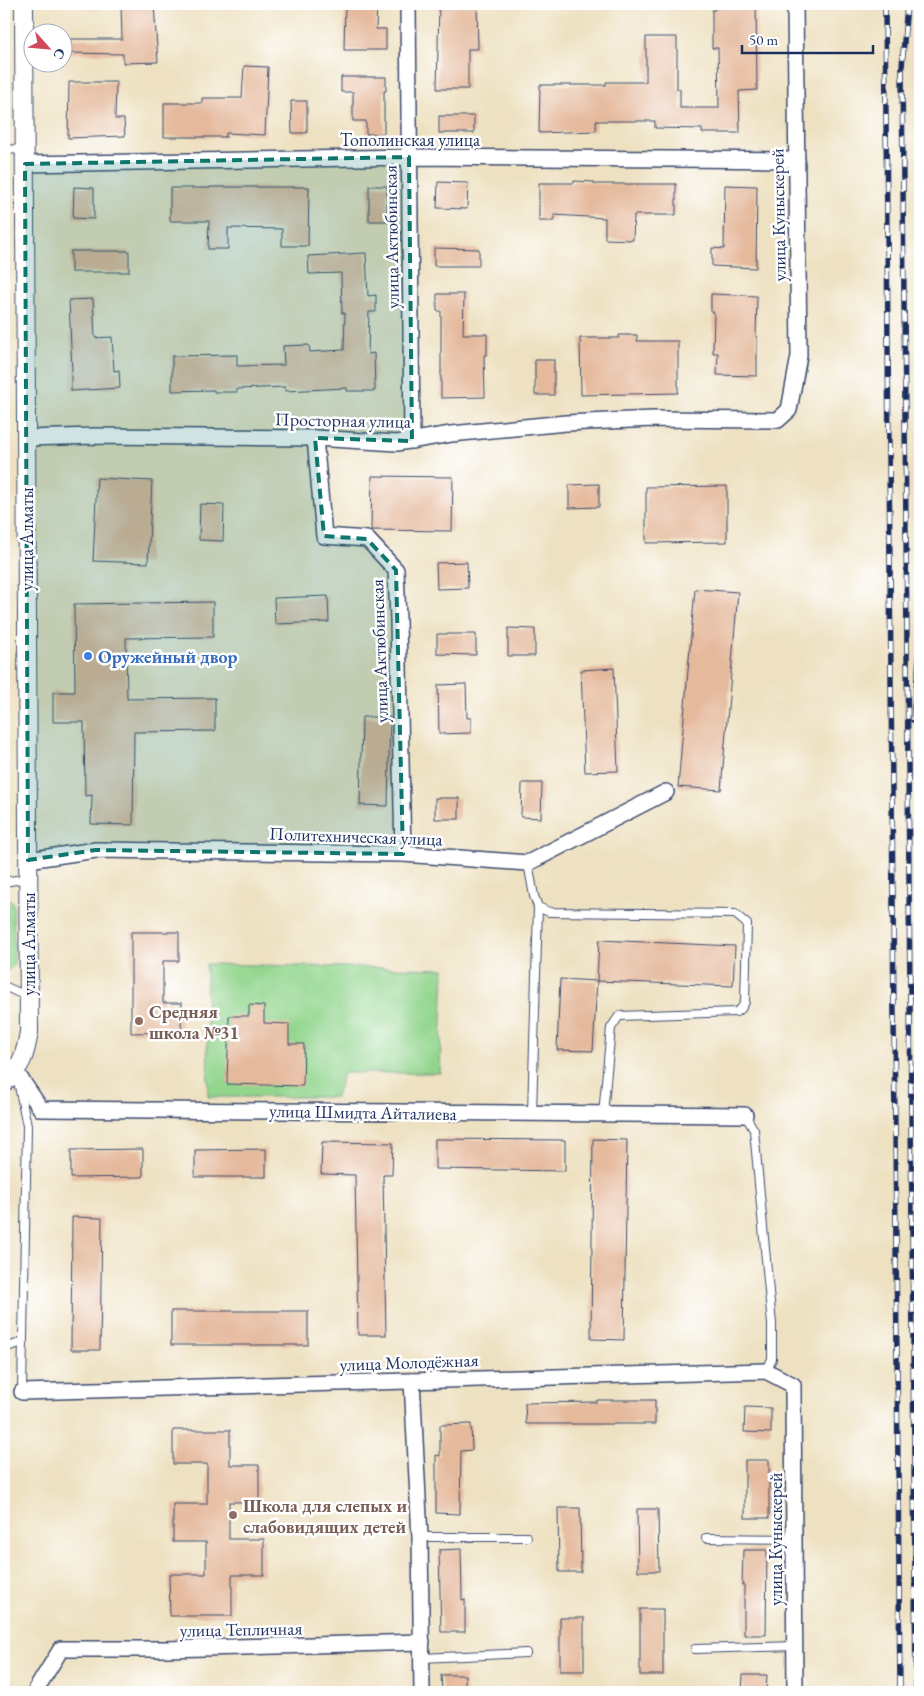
<svg xmlns="http://www.w3.org/2000/svg" width="924" height="1696" font-family="'EB Garamond',serif">
	<rect width="100%" height="100%" fill="#fff"/>
	<filter id="ink" filterUnits="userSpaceOnUse"><feTurbulence type="fractalNoise" baseFrequency=".02" numOctaves="2"/><feDisplacementMap in="SourceGraphic" scale="10" xChannelSelector="R" yChannelSelector="G"/><feConvolveMatrix kernelMatrix="1 2 1 2 8 2 1 2 1" color-interpolation-filters="sRGB"/></filter>
	<filter id="wash" filterUnits="userSpaceOnUse"><feTurbulence type="fractalNoise" baseFrequency=".0096" numOctaves="4" result="noise"/><feDisplacementMap in="SourceGraphic" scale="20" xChannelSelector="R" yChannelSelector="G"/><feGaussianBlur stdDeviation="1.12" result="paint"/><feColorMatrix in="noise" values="0 0 0 0 0 0 0 0 0 0 0 0 0 0 0 0 0 1.4 0 .05"/><feComposite in="paint" operator="in"/></filter>
	<g filter="url(#wash)">
		<rect width="100%" height="100%" fill="#eee1c1"/>
		<g fill="#92d58d" stroke="#568276">
			<path d="M4,895L13,902L14,964L9,970L4,972Z"/>
			<path d="M206,964L444,969L440,1073H343L336,1097H208Z"/>
		</g>
		<g id="blocks">
			<g fill="#e5b99c">
				<path d="M121,4H154L158,62L123,63V54L70,53V39H122Z"/>
				<path d="M345,4H377L376,29H386V50H344Z"/>
				<path d="M439,4H477L478,49H468V89H437Z"/>
				<path d="M715,4H756L757,90L739,91L740,133H702V129L655,128V121H596V131L539,133L540,85H606V82H646V37H677V89H680V108H719L718,48H712V10H715Z"/>
				<path d="M244,66L268,67L265,135L226,133V137H164V103H202V98H242Z"/>
				<path d="M341,77H386V91H384V134H366V121H353V92H341Z"/>
				<path d="M69,82H116L115,119H124L125,136L68,138Z"/>
				<path d="M291,101H307V133H292Z"/>
				<rect x="439" y="116" width="35" height="17"/>
				<path d="M574,181L594,182V184H676V215H634L633,240L605,239V218L554,215V221H539V183H574Z"/>
				<path d="M438,182L468,183L467,209L437,208Z"/>
				<path d="M725,185L757,186L756,268L712,266V248L724,249Z"/>
				<rect x="369" y="186" width="18" height="35"/>
				<path d="M74,187L94,188V219L73,218Z"/>
				<path d="M210,187H309L308,246H282V229L228,228V249H208L209,221H170V188H210Z"/>
				<path d="M434,248L479,249V266H434Z"/>
				<rect x="71" y="251" width="58" height="21"/>
				<path d="M366,253L368,296L376,295V312H369L368,354L374,353L375,391H347V388L285,391V387L237,389V392H214V390L172,391V356L237,355V366L284,365L283,346L309,345L310,352L344,350L345,313H342L341,273L309,274L308,256Z"/>
				<path d="M437,294H464L463,334H487V355H484L485,397L441,398V311H437Z"/>
				<path d="M711,294L757,296L756,337H757V376L717,375L718,353H713L714,312H711Z"/>
				<path d="M93,299L95,338L112,337L114,371L119,370L120,388L71,391V373L72,372L69,300Z"/>
				<path d="M619,335H637V341H678V393L581,395L580,338H619Z"/>
				<rect x="535" y="360" width="19" height="35"/>
				<path d="M372,476L453,477L452,531L371,530Z"/>
				<path d="M97,478L152,481L148,563L93,561Z"/>
				<path d="M599,484V507L569,508V485Z"/>
				<path d="M727,486V542L646,543V487Z"/>
				<path d="M200,504L224,505L223,541L199,540Z"/>
				<path d="M467,562L468,588L437,589L436,563Z"/>
				<path d="M695,589L738,592L721,790L678,787Z"/>
				<path d="M328,596L329,622L275,624L274,598Z"/>
				<path d="M213,602V637L126,638L127,699L215,698V731L134,732L133,825L91,824L92,795L85,796L84,722H53V692H75L74,604Z"/>
				<path d="M508,628L535,629V656H508Z"/>
				<path d="M437,634H476V655L437,654Z"/>
				<path d="M614,668L618,771L585,772L581,670Z"/>
				<path d="M466,684L467,718H471V733L439,734L438,685Z"/>
				<path d="M362,717H390L388,806L360,805Z"/>
				<path d="M522,783H542L541,818L521,817Z"/>
				<rect x="435" y="798" width="24" height="21"/>
				<path d="M131,932H179V961H163V1003H182L181,1032L131,1033Z"/>
				<path d="M599,940L735,946L733,986L597,981Z"/>
				<path d="M560,979L597,981L593,1051L557,1050Z"/>
				<path d="M249,1005L264,1006V1023L289,1024V1044H304L303,1086L227,1084L229,1016H249Z"/>
				<path d="M435,1139L565,1140V1171L435,1169Z"/>
				<path d="M593,1139L627,1140L624,1340L591,1339Z"/>
				<path d="M322,1142L393,1143L392,1175H383L386,1335H358L355,1175L321,1174Z"/>
				<path d="M143,1149V1177L71,1178V1150Z"/>
				<path d="M266,1149V1177H195V1150Z"/>
				<path d="M72,1217L102,1218L100,1350H71Z"/>
				<rect x="171" y="1311" width="137" height="34"/>
				<path d="M597,1400H655V1424H526L525,1403L597,1402Z"/>
				<path d="M745,1407L771,1408V1433L744,1432Z"/>
				<path d="M471,1424L472,1450L461,1451L460,1514L436,1513V1455L440,1456V1425Z"/>
				<path d="M173,1430H230V1465H259V1502H229V1539H264V1575H232V1616H170L169,1574H206V1542H173V1504H207V1464H173Z"/>
				<rect x="745" y="1460" width="24" height="58"/>
				<path d="M558,1508H580L581,1572H559Z"/>
				<path d="M637,1509H658L659,1571H638Z"/>
				<path d="M461,1549L462,1600L465,1599V1632H441L439,1550Z"/>
				<path d="M743,1550H767L766,1635H744V1585H742Z"/>
				<rect x="640" y="1609" width="23" height="66"/>
				<rect x="560" y="1618" width="24" height="53"/>
				<path d="M441,1675H465V1692H442Z"/>
				<path d="M743,1675H767L766,1692H742Z"/>
			</g>
		</g>
	</g>
	<g filter="url(#ink)">
		<use href="#blocks" fill-opacity="0" stroke="#3b4a6d" stroke-width="1"/>
		<g fill="none" stroke-linecap="round" stroke-linejoin="round">
			<g stroke="#3b4a6d" stroke-width="10">
				<g id="service">
					<path d="M4,149L25,150"/>
					<path d="M528,863L534,896L538,907L549,912L735,914L747,924L745,1002L741,1009L736,1012L619,1016L611,1028L603,1114"/>
					<path d="M4,882L28,878"/>
					<path d="M4,986L28,997"/>
					<path d="M18,1081L27,1126L22,1392"/>
					<path d="M532,1113L538,907"/>
					<path d="M745,1115L754,1130L772,1324V1359L766,1371"/>
					<path d="M4,1348L23,1342"/>
					<path d="M420,1537H527"/>
					<path d="M706,1538L794,1539"/>
					<path d="M695,1649L795,1646"/>
					<path d="M422,1658L526,1653"/>
				</g>
			</g>
			<g stroke="#3b4a6d" stroke-width="18">
				<g id="minor">
					<path d="M408,4L412,441"/>
					<path d="M25,164L409,157L797,160"/>
					<path d="M26,438L96,436L315,438L397,443L451,434L566,423L653,419L778,420L789,410L799,356L795,4"/>
					<path d="M315,438L324,536L367,539L396,570L398,620L403,854"/>
					<path d="M28,860L96,850L403,854L528,863L666,792"/>
					<path d="M16,1072L41,1109L745,1115"/>
					<path d="M412,1381L420,1537L422,1692"/>
					<path d="M22,1392L766,1371L793,1385L795,1692"/>
					<path d="M37,1692V1688L61,1649H166L422,1642"/>
				</g>
			</g>
			<g stroke="#3b4a6d" stroke-width="20">
				<path id="tertiary" d="M4,1083C22,1066 25,1056 29,1032L24,4"/>
			</g>
			<use href="#service" stroke="#fff" stroke-width="8"/>
			<use href="#minor" stroke="#fff" stroke-width="15"/>
			<use href="#tertiary" stroke="#fff" stroke-width="18"/>
			<g stroke="#1b2f5e" stroke-width="5.5">
				<g id="rail">
					<path d="M885,4L900,1692"/>
					<path d="M907,4L902,67L916,1692"/>
					<path d="M913,720L920,650"/>
				</g>
			</g>
			<use href="#rail" stroke="#fff" stroke-width="4" stroke-dasharray="11" stroke-linecap="butt"/>
		</g>
	</g>
	<path fill="#0f766e" fill-opacity="0.2" stroke="#0f766e" stroke-width="4" stroke-dasharray="10 6" stroke-linejoin="round" d="M409,157L412,441L315,438L324,536L367,539L396,570L403,854L96,850L28,860L25,164Z"/>
	<circle fill="#3f7fe0" stroke="#fff" stroke-width="2" cx="88" cy="656" r="5"/>
	<g fill="#8d6e63" stroke="#fff" stroke-width="2">
		<circle cx="139" cy="1021" r="5"/>
		<circle cx="233" cy="1515" r="5"/>
	</g>
	<g text-anchor="middle" dominant-baseline="central" stroke-width="5" stroke-linejoin="round" paint-order="stroke">
		<g font-size="18" fill="#1b2f5e" stroke="#fff">
			<text x="410" y="139">Тополинская улица</text>
			<text transform="translate(778 215) rotate(-91)">улица Куныскерей</text>
			<text transform="translate(391 237) rotate(-91)">улица Актюбинская</text>
			<text transform="translate(343 420) rotate(1)">Просторная улица</text>
			<text transform="translate(26 539) rotate(-90)">улица Алматы</text>
			<text transform="translate(379 651) rotate(-92)">улица Актюбинская</text>
			<text transform="translate(356 836) rotate(2)">Политехническая улица</text>
			<text transform="translate(28 944) rotate(-90)">улица Алматы</text>
			<text transform="translate(363 1112) rotate(1)">улица Шмидта Айталиева</text>
			<text transform="translate(409 1362) rotate(-2)">улица Молодёжная</text>
			<text transform="translate(775 1539) rotate(-90)">улица Куныскерей</text>
			<text transform="translate(241 1629) rotate(-1)">улица Тепличная</text>
		</g>
		<g font-size="18" font-weight="bold" fill="#366cbe" stroke="#fff" text-anchor="start">
			<text x="98" y="656">Оружейный двор</text>
		</g>
		<g font-size="18" font-weight="bold" fill="#785e54" stroke="#fff" text-anchor="start">
			<text x="149" y="1011">Средняя<tspan x="149" dy="21">школа №31</tspan></text>
			<text x="243" y="1505">Школа для слепых и<tspan x="243" dy="21">слабовидящих детей</tspan></text>
		</g>
	</g>
	<rect width="924" height="1696" fill="none" stroke="#fff" stroke-width="20"/>
	<g transform="translate(48 48) rotate(117)"><circle r="24" fill="#ffffff" stroke="#a4acbf"/>
	<path d="M0-4L9 19L0 12L-9 19Z" fill="#d1495b"/>
	<text y="-8" font-size="14" font-weight="bold" text-anchor="middle" fill="#1b2f5e">С</text>
	</g>
	<path d="M742 45v8h131v-8" fill="none" stroke="#1b2f5e" stroke-width="2.5"/>
	<text x="749" y="45" font-size="15" fill="#1b2f5e" stroke="#ffffff" stroke-width="4" paint-order="stroke">50 m</text>
</svg>
